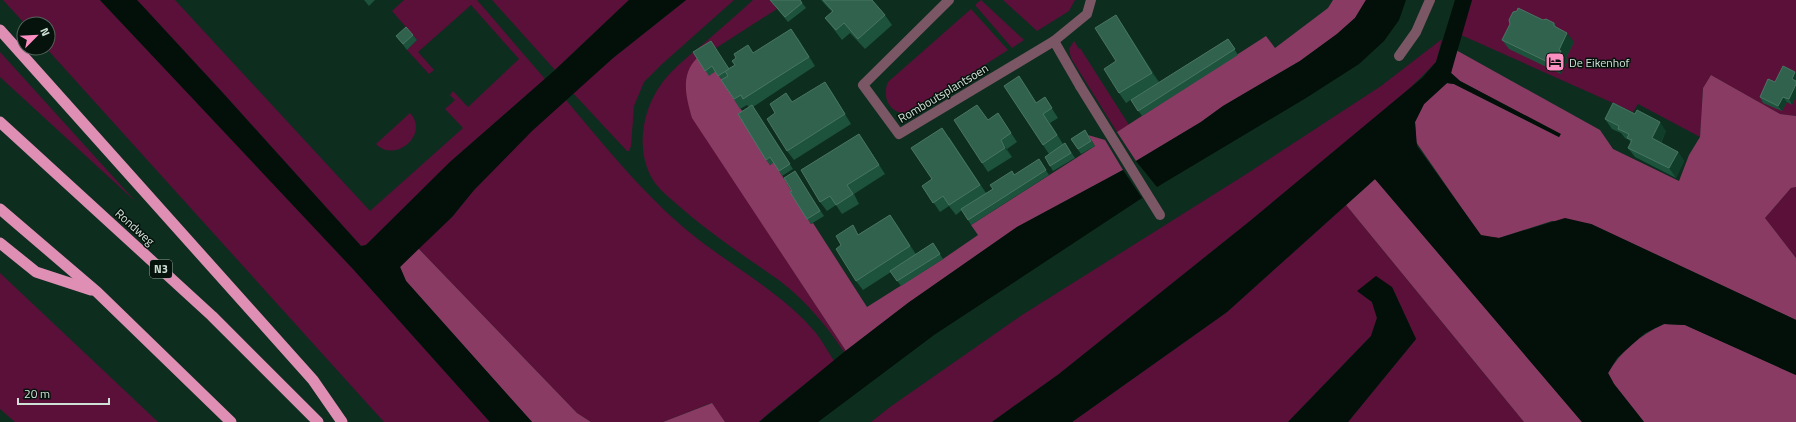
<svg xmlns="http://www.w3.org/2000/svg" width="1796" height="422" font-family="'Titillium Web',sans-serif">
	<rect width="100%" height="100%" fill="#0d2d1f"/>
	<g fill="#5a1039">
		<path d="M3,0H100L353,269L490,422H384L46,48H48V24H25Z"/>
		<path d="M137,0H175L370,211L463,128L445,109L455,100L450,95L453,91L468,107L519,59L471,5L418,52L434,70L429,74L407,50L417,40L392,11L404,0H477L545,79L450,162L366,245L361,246L222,92Z"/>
		<path d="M492,0H629L555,70Z"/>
		<path d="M686,0H734L661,65L644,82L634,106L631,146L629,151H627L573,93L613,58Z"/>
		<path d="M753,0H780L774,5L777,9L716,48L715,46L693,118L846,351L844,352C827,326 805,300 780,281C746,257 712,235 680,207C671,199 659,190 653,180C635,150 642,110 662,83C673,68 689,56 703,44C720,29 737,15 753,0Z"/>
		<path d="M981,0L1024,40L1012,48L975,5Z"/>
		<path d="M1003,0H1075L1069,11L1037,31Z"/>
		<path d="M1472,0H1796V116L1780,114L1711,75L1703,88L1700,137L1638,104L1633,112L1461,35Z"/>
		<path d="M971,9L1008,50L909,113C891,116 881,98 888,82Z"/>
		<path d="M1442,39L1436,62L1409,89L1250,221L1059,374L992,422H871L890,407L1022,315L1248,173L1381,86Z"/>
		<path d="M1074,41L1079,49L1080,48L1129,125L1117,132L1071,58L1069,49Z"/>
		<path d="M0,52L136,202L0,77Z"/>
		<path d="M566,100C603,144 639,189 683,227C726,264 779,289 816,333C823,342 828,352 834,361L770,412L759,422H725L711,403L663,422H591L577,413L418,248L452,217L474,190L531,131Z"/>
		<path d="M410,113C430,134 395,164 376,144Z"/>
		<path d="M1796,187V258L1765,218L1791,188Z"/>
		<path d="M1346,205L1524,422H1348L1416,339L1392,287L1358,291L1372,302L1377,318L1371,336L1288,422H1072L1227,312Z"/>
		<path d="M0,273L158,422H15L0,409Z"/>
	</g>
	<g fill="#8a3b63">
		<path d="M1333,0H1366L1355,18L1337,34L1300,61L1223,106L1201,122L1136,161L1117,132L1266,36L1275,48L1328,8Z"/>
		<path d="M1456,50L1600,130L1613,149L1679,181L1689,155L1700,137L1703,88L1711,75L1780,114L1796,116V187L1791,188L1765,218L1796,258V320L1591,224L1552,221L1499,238L1481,236L1416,142L1415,122L1424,104L1447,83L1454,84L1559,137L1560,134L1460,81L1451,73Z"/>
		<path d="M697,58L716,71L746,117L770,165L774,162L811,224L813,223L867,307L943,259L978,235L971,225L1095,146L1088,135L1105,140L1123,170L1017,227L908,303L846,351L692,118C686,97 680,75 697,58Z"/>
		<path d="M1375,179L1582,422H1524L1346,205Z"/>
		<path d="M418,248L577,413L591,422H532L406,281L400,267Z"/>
		<path d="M1664,324L1685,325L1796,375V422H1644L1614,384L1608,373C1621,351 1640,335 1664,324Z"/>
		<path d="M712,403L725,422H663Z"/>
	</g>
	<g fill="#030f09">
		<path d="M100,0H137L222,92L361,246L366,245L450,162L555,70L629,0H686L613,58L532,131L474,190L452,217L400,267L406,281L532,422H490L353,269Z"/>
		<path d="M1366,0H1406L1399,20L1384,41L1359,64L1306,98L1157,187L1136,161L1201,122L1223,106L1300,61L1337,34L1355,18Z"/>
		<path d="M1455,0H1472L1451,73L1460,81L1561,134L1559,137L1454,84L1447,83L1424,104L1415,122L1417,146L1481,235L1499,238L1565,218L1591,224L1796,320V375L1685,325L1664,324L1645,333L1617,358L1608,373L1614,384L1644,422H1582L1375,179L1227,312L1072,422H992L1059,374L1250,221L1422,78L1436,62Z"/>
		<path d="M1123,170L1142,198L934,335L818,422H759L844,352L908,303L1017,227Z"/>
		<path d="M1376,276L1392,287L1416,339L1348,422H1288L1371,336L1377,318L1372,302L1357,291Z"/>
	</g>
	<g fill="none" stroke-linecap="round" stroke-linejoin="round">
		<path stroke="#7b5766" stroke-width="10" d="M1080,86L1160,215"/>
		<g stroke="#7b5766" stroke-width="10">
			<path d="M949,0L863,85L899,134L1054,41L1087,14L1091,0"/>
			<path d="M1054,41L1080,86"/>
			<path d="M1399,56L1416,32L1430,0"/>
		</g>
		<g stroke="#e08fb4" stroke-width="11">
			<path d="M0,30L313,380L342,422"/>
			<path d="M0,122L212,316L318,422"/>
			<path d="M0,209L97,292L231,422"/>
			<path d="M0,243L36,272L91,290"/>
		</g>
	</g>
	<g fill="#1d533d">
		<path d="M364,0H375L369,6Z"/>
		<path d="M770,0H800L806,8L788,22Z"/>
		<path d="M821,0H872L885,15L892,25L865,49L850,33L842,40L832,27L825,18L832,12Z"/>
		<path d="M1543,20L1554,23L1557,28L1574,42L1566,58L1568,60L1561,74L1509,49L1502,40L1510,24Z"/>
		<path d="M1122,24L1159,82L1126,103L1119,93L1116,61Z"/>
		<path d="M413,35L417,40L407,50L396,36Z"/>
		<path d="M798,38L815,66L753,107L793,169L782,176L774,162L770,165L766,160L749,107L747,105L740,109L716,71L709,76L693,52L729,69L735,65L736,58L754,53Z"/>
		<path d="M1228,39L1238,55L1142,116L1131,100Z"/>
		<path d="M1783,66L1792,105L1787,102L1782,111L1763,103L1760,97L1775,82Z"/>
		<path d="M1026,86L1037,103L1045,97L1051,107L1058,118L1050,123L1063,144L1065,143L1075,158L1053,171L1050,166L1049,154L1043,145Z"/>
		<path d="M832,92L851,124L794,160L787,151L775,113L786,93L792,102Z"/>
		<path d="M998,113L1017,142L1007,149L1012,157L988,172L982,163L988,120Z"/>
		<path d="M1605,119L1666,131L1661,143L1678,152L1684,161L1676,178L1635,157L1628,148L1631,143L1629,140L1625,138L1621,133L1612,129Z"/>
		<path d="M1085,130L1095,146L1081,154L1071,139Z"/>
		<path d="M859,134L885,174L854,194L859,204L842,214L836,205L827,211L820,202Z"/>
		<path d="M949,137L986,193L993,189L1012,171L1015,175L1039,159L1049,175L971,225L962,210L956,215L949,206L940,212L922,186L932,179Z"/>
		<path d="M798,177L824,216L811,224L790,192L792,191Z"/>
		<path d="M890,215L916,254L933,243L943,259L901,286L891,272L863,290L856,281L859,234Z"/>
	</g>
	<g fill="#0f3d2a">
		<path d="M1116,15L1122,24L1159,82L1152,73Z"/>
		<path d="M791,29L798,38L815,66L809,57Z"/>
		<path d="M1567,33L1574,42L1566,58L1568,60L1561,74L1554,65L1559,50Z"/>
		<path d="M1795,72L1796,73V83L1792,79Z"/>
		<path d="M1019,76L1026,86L1043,112L1036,103Z"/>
		<path d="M825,82L832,92L851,124L845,114Z"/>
		<path d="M1796,84V97L1792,105L1789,99Z"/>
		<path d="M1783,97L1787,102L1782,111L1778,106Z"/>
		<path d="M1043,114L1050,123L1063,145L1057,135Z"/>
		<path d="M1660,122L1666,131L1658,148L1652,138Z"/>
		<path d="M1001,140L1007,149L1012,157L1005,148Z"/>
		<path d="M1678,152L1684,161L1676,178L1669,168Z"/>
		<path d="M890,215L897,224L917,256L910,246Z"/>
	</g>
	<g fill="#30624e" stroke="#497663">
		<path d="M770,0H800L802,3L785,17Z"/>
		<path d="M823,0H872L885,15L858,39L844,23L836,30L825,18L833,11Z"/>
		<path d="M1518,8L1543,20L1546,19L1554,23V26L1567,33L1559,50L1561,51L1554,65L1502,40L1510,24L1509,20L1513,12L1517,11Z"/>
		<path d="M1116,15L1152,73L1119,93L1104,69L1116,61L1095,28Z"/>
		<path d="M406,27L413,35L403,44L396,36Z"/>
		<path d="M791,29L809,57L743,99L741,95L734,99L721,80L728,76L725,71L735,65L732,61L736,58L734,54L748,45L753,53Z"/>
		<path d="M1228,39L1235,49L1138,111L1131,100Z"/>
		<path d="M711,41L729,69L718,76L712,66L705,71L693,52Z"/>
		<path d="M1783,66L1795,72L1792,79L1796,81V84L1789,99L1783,97L1778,106L1760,97L1768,79L1775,82Z"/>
		<path d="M1019,76L1036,103L1045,97L1052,108L1043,114L1057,135L1043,145L1004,86Z"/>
		<path d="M825,82L845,114L787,151L767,119L775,113L770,104L786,93L792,102Z"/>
		<path d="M1613,103L1635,114L1637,110L1660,122L1652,138L1678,152L1669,168L1628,148L1632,140L1627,138L1629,134L1618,129L1619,126L1605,119Z"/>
		<path d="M752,105L790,164L779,171L770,157L766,160L738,114Z"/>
		<path d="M977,105L988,120L998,113L1011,133L1001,140L1005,148L982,163L954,120Z"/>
		<path d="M942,128L980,185L949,205L943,196L933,203L922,186L932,179L911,148Z"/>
		<path d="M1085,130L1091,141L1078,149L1071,139Z"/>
		<path d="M859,134L879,165L847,185L853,194L836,205L830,196L820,202L801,170Z"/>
		<path d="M1065,143L1071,153L1050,166L1045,157Z"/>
		<path d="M1039,159L1046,170L968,220L961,209L993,189L990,185L1012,171L1014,175Z"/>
		<path d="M795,171L820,211L807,219L790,192L792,191L784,178Z"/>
		<path d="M890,215L910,246L856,281L836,249L841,245L836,236L853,225L858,235Z"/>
		<path d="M933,243L940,254L897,281L890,271Z"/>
	</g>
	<defs>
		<g id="hotel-square" transform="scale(1)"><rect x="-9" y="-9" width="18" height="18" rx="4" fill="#fc8fc2" stroke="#06120c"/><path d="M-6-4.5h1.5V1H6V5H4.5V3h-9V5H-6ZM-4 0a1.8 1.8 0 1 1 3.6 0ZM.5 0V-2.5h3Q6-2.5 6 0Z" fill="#111"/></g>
	</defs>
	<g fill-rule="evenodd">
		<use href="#hotel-square" x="1555" y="62"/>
	</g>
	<g text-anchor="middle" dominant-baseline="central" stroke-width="3" stroke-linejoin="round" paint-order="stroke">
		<rect fill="#06120c" stroke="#93a299" stroke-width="1" x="150" y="260" width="22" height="18" rx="3"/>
		<g font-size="11" font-weight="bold" fill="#cfe0d6">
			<text x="161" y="269">N3</text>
		</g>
		<g font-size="12" fill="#cfe0d6" stroke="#06120c" text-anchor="start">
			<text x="1569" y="62">De Eikenhof</text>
		</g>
		<g font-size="12" fill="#cfe0d6" stroke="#06120c">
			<text transform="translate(943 93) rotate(-31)">Romboutsplantsoen</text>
			<text transform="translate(135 227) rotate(42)">Rondweg</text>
		</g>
	</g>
	<g transform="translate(36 36) rotate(66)"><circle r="19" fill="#06120c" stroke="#56645d"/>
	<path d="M0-3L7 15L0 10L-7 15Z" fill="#fc8fc2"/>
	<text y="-6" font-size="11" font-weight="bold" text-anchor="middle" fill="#cfe0d6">N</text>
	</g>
	<path d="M18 398v6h91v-6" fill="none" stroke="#cfe0d6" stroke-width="2"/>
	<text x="24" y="398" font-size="12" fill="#cfe0d6" stroke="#06120c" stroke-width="3" paint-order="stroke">20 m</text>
</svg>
